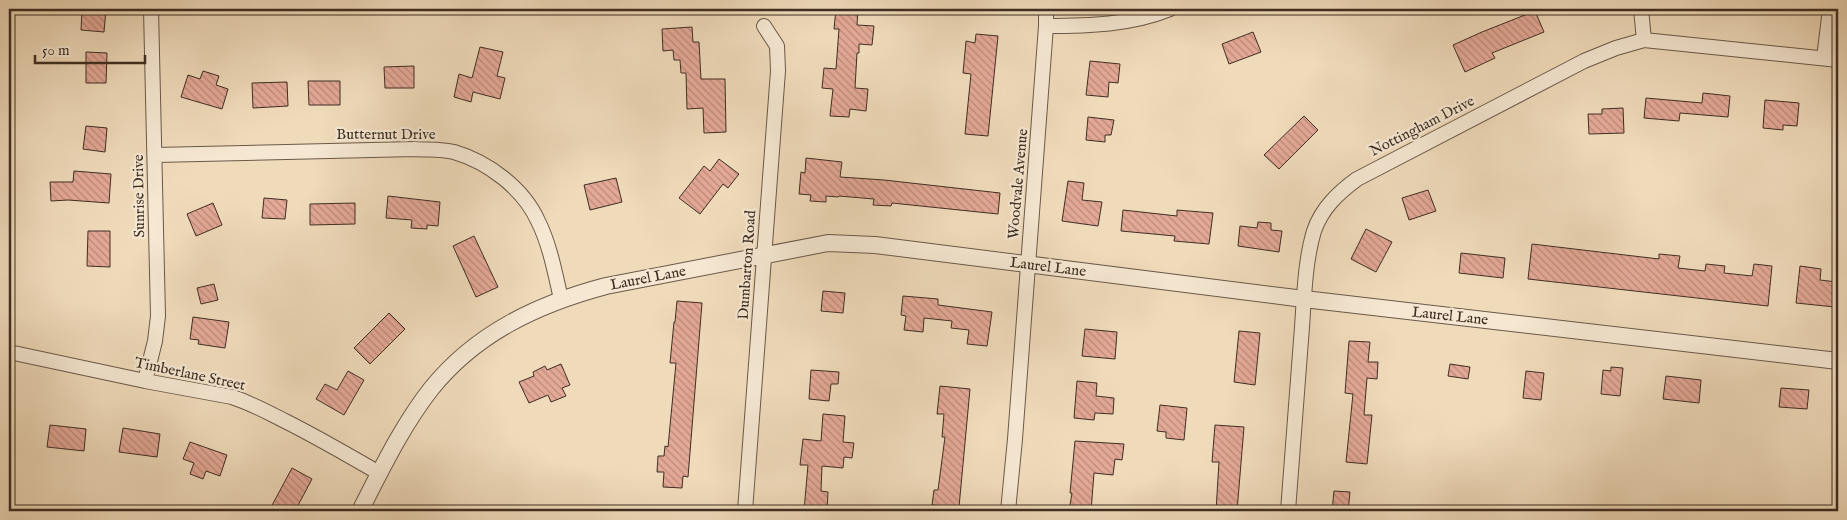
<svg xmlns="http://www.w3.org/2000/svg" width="1847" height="520" font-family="'IM FELL English',serif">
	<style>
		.building { fill: url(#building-back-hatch); stroke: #3e2e22 }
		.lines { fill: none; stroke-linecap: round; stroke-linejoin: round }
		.minor-casing { stroke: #6a5948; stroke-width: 16 }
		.tertiary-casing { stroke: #6a5948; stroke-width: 18 }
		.minor { stroke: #f5e7d2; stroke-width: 14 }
		.tertiary { stroke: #f5e7d2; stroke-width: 16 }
		.labels { text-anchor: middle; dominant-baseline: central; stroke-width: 4.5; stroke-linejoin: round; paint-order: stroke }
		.street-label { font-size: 15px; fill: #3e2e22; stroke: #f5e7d2 }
	</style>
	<defs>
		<pattern id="building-back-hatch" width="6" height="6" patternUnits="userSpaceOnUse" patternTransform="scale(1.25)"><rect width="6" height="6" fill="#e4a896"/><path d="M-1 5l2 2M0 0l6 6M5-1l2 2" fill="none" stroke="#ba897a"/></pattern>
	</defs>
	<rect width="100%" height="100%" fill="#efdaba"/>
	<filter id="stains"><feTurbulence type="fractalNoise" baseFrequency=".004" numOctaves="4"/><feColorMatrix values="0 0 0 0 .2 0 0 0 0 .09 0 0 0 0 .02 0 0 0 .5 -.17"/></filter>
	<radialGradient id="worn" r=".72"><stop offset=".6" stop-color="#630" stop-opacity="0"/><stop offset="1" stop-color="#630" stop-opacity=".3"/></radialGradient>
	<!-- building -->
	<path class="building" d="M82,9H106L104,32L81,30Z
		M836,9H858L857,25L874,26L872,45L859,44V53H857L855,88L868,89L866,111L850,109L849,117L830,116L833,89L822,88L824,68L836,69L839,29H834Z
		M1535,11L1544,32L1492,53L1495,58L1465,72L1453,45L1482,32Z
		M692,27L693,42H699L701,79H725L726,132L704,133L703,108L687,109L686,73H681L680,60H674L673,50L663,51L662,29Z
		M1253,32L1261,52L1229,64L1222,44Z
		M976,34L998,36L988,136L965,134L971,74L963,73L966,41L975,43Z
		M480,47L503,52L497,76L505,78L500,99L473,92L471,102L454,97L459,74L472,78Z
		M86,52L107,53L106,83H86Z
		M1090,61L1120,64L1118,83L1109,82L1108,97L1086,95Z
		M414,66V88H385L384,67Z
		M203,71L219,76L216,85L228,89L222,109L181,97L188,75L200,79Z
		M308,81H340V105H309Z
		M287,82L288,106L253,108L252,83Z
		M1703,93L1730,96L1728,117L1680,113L1679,121L1644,118L1646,98L1702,103Z
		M1765,100L1799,103L1797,126L1783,125V130L1763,128Z
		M1623,108L1624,133L1589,134L1588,114H1602V109Z
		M1304,116L1318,130L1279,169L1264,155Z
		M1088,117L1114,120L1111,135H1105V142L1086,140Z
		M86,126L107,128L105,152L83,149Z
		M806,158L842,162L840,177L884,180L1000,193L998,214L892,203L891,206L873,205L874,199L839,196L838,197L826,196V202L810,201L811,195L799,194L801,172L805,173Z
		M719,159L739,174L728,188L723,184L700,214L679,198L704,166L710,171Z
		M74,171L111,174L109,203L68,200L51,201L50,182H73Z
		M616,178L622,202L590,210L584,185Z
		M1068,181L1084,183L1082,200L1102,202L1098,226L1062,221Z
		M1428,190L1436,211L1409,220L1402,198Z
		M388,196L440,202L438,226L427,225V229L411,228L412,220L386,218Z
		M264,198L287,200L285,219L262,218Z
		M213,203L222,225L196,236L187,214Z
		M355,203V224L310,225V204Z
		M1123,210L1177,216V210L1213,213L1209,244L1174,241L1175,236L1121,231Z
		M1258,222L1271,223V230L1282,231L1279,252L1238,246L1240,226L1257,228Z
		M1366,229L1392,242L1376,272L1351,259Z
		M88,231H110V267L87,266Z
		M474,236L498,287L476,297L453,246Z
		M1532,244L1659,259V254L1680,256L1678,268L1705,271L1706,264L1725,266L1724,273L1752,276L1754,264L1772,266L1768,306L1528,279Z
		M1461,253L1505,258L1503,278L1459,273Z
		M1800,266L1821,269L1820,280L1837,282L1835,307L1796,303Z
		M214,284L218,300L201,304L197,288Z
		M823,291L845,293L843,313L821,311Z
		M903,296L938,299V305L992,312L987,346L967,344L969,330L951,328L952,321L924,318L923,332L904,330L906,316L901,315Z
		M677,301L702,303L688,477L683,476L682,488L663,487L664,472H657L658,456H664L665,446L668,447L676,363H670L674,322H675Z
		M389,313L405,329L370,364L354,348Z
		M193,317L229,322L225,348L198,344L199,340L190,339Z
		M1085,329L1117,332L1115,359L1082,356Z
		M1239,331L1260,333L1255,385L1234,382Z
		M1349,341L1370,342L1368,362H1378L1377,379L1367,378L1364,415H1372L1367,464L1346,462L1353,394L1345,393Z
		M561,364L570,385L562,388L566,396L551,402L548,395L529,403L519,382L534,376L533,372L545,366L547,370Z
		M1450,364L1470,367L1468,379L1448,376Z
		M1611,367L1623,368L1620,396L1601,394L1603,370L1611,371Z
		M811,370L839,372L838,384H831L829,401L809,399Z
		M348,371L364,380L344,415L316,399L325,384L337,390Z
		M1526,371L1544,373L1541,400L1523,398Z
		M1666,376L1701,380L1699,403L1663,399Z
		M1077,381L1097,383L1096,396L1114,398L1113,414L1095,413L1094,420L1074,418Z
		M940,386L970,389L959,507L932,505L934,490H938L945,437H942L944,414H937Z
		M1781,388L1809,390L1807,409L1779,407Z
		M1160,405L1187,408L1184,440L1166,438V432L1157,431Z
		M823,414L845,416L843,442L854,443L852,458L844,457L843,468L822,466L821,491L828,492L827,511H804L808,465H800L803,439L821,441Z
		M50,425L86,429L84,451L47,447Z
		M1215,425L1244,427L1237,511H1216L1219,462H1212Z
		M123,428L160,434L157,457L119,452Z
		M1075,441L1124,444L1122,460L1115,459L1113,475L1094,473L1091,511H1069L1072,493H1070Z
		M190,442L227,455L220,476L206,471L203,479L190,474L194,463L183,459Z
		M292,468L312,479L295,511H269Z
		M1334,491L1350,492L1348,511H1332Z"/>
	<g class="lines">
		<!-- minor casing -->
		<g class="minor-casing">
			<path id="minor" d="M1641,9L1644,40
				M1046,26C1089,26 1130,25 1170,9
				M1824,58L1830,9
				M155,155L415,149C428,150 441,149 454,152C488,162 523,188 538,221C550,245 555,273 561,299
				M9,352L145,381L232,397C251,403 267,412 285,421C317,437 348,455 379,473
				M145,381L155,341L158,316L151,9
				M745,511L778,71L777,46L764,26
				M1008,511L1015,439L1046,26V9
				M1288,511C1292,454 1297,397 1301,340C1304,306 1304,264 1314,231C1322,208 1338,193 1357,179L1584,61L1616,48L1644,40L1838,60"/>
		</g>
		<!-- tertiary casing -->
		<g class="tertiary-casing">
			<path id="tertiary" d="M360,511C381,470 402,426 431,389C476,333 538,304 606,286L828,243L875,245L1304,299L1838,361"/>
		</g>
		<!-- minor -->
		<use href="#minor" class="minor"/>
		<!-- tertiary -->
		<use href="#tertiary" class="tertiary"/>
	</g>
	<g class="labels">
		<!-- street labels -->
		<g class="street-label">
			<text transform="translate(1422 126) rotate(-27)">Nottingham Drive</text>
			<text x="386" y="134">Butternut Drive</text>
			<text transform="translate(1018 184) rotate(-85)">Woodvale Avenue</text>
			<text transform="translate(139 196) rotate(-91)">Sunrise Drive</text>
			<text transform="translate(747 265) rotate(-86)">Dumbarton Road</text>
			<text transform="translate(1048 267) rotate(7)">Laurel Lane</text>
			<text transform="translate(648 278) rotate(-11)">Laurel Lane</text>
			<text transform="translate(1450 316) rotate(6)">Laurel Lane</text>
			<text transform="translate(190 374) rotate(12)">Timberlane Street</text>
		</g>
	</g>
	<!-- margin -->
	<rect width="1847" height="520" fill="none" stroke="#efdaba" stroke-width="30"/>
	<rect x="10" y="10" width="1827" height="500" fill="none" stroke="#3e2e22" stroke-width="2.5"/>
	<rect x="15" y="15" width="1817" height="490" fill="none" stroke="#3e2e22"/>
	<!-- scale -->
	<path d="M35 55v8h110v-8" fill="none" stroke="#3e2e22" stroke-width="2.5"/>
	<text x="42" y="55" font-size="15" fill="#3e2e22" stroke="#f5e7d2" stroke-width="4" paint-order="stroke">50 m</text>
	<rect width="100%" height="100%" filter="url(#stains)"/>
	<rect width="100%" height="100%" fill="url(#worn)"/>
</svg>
